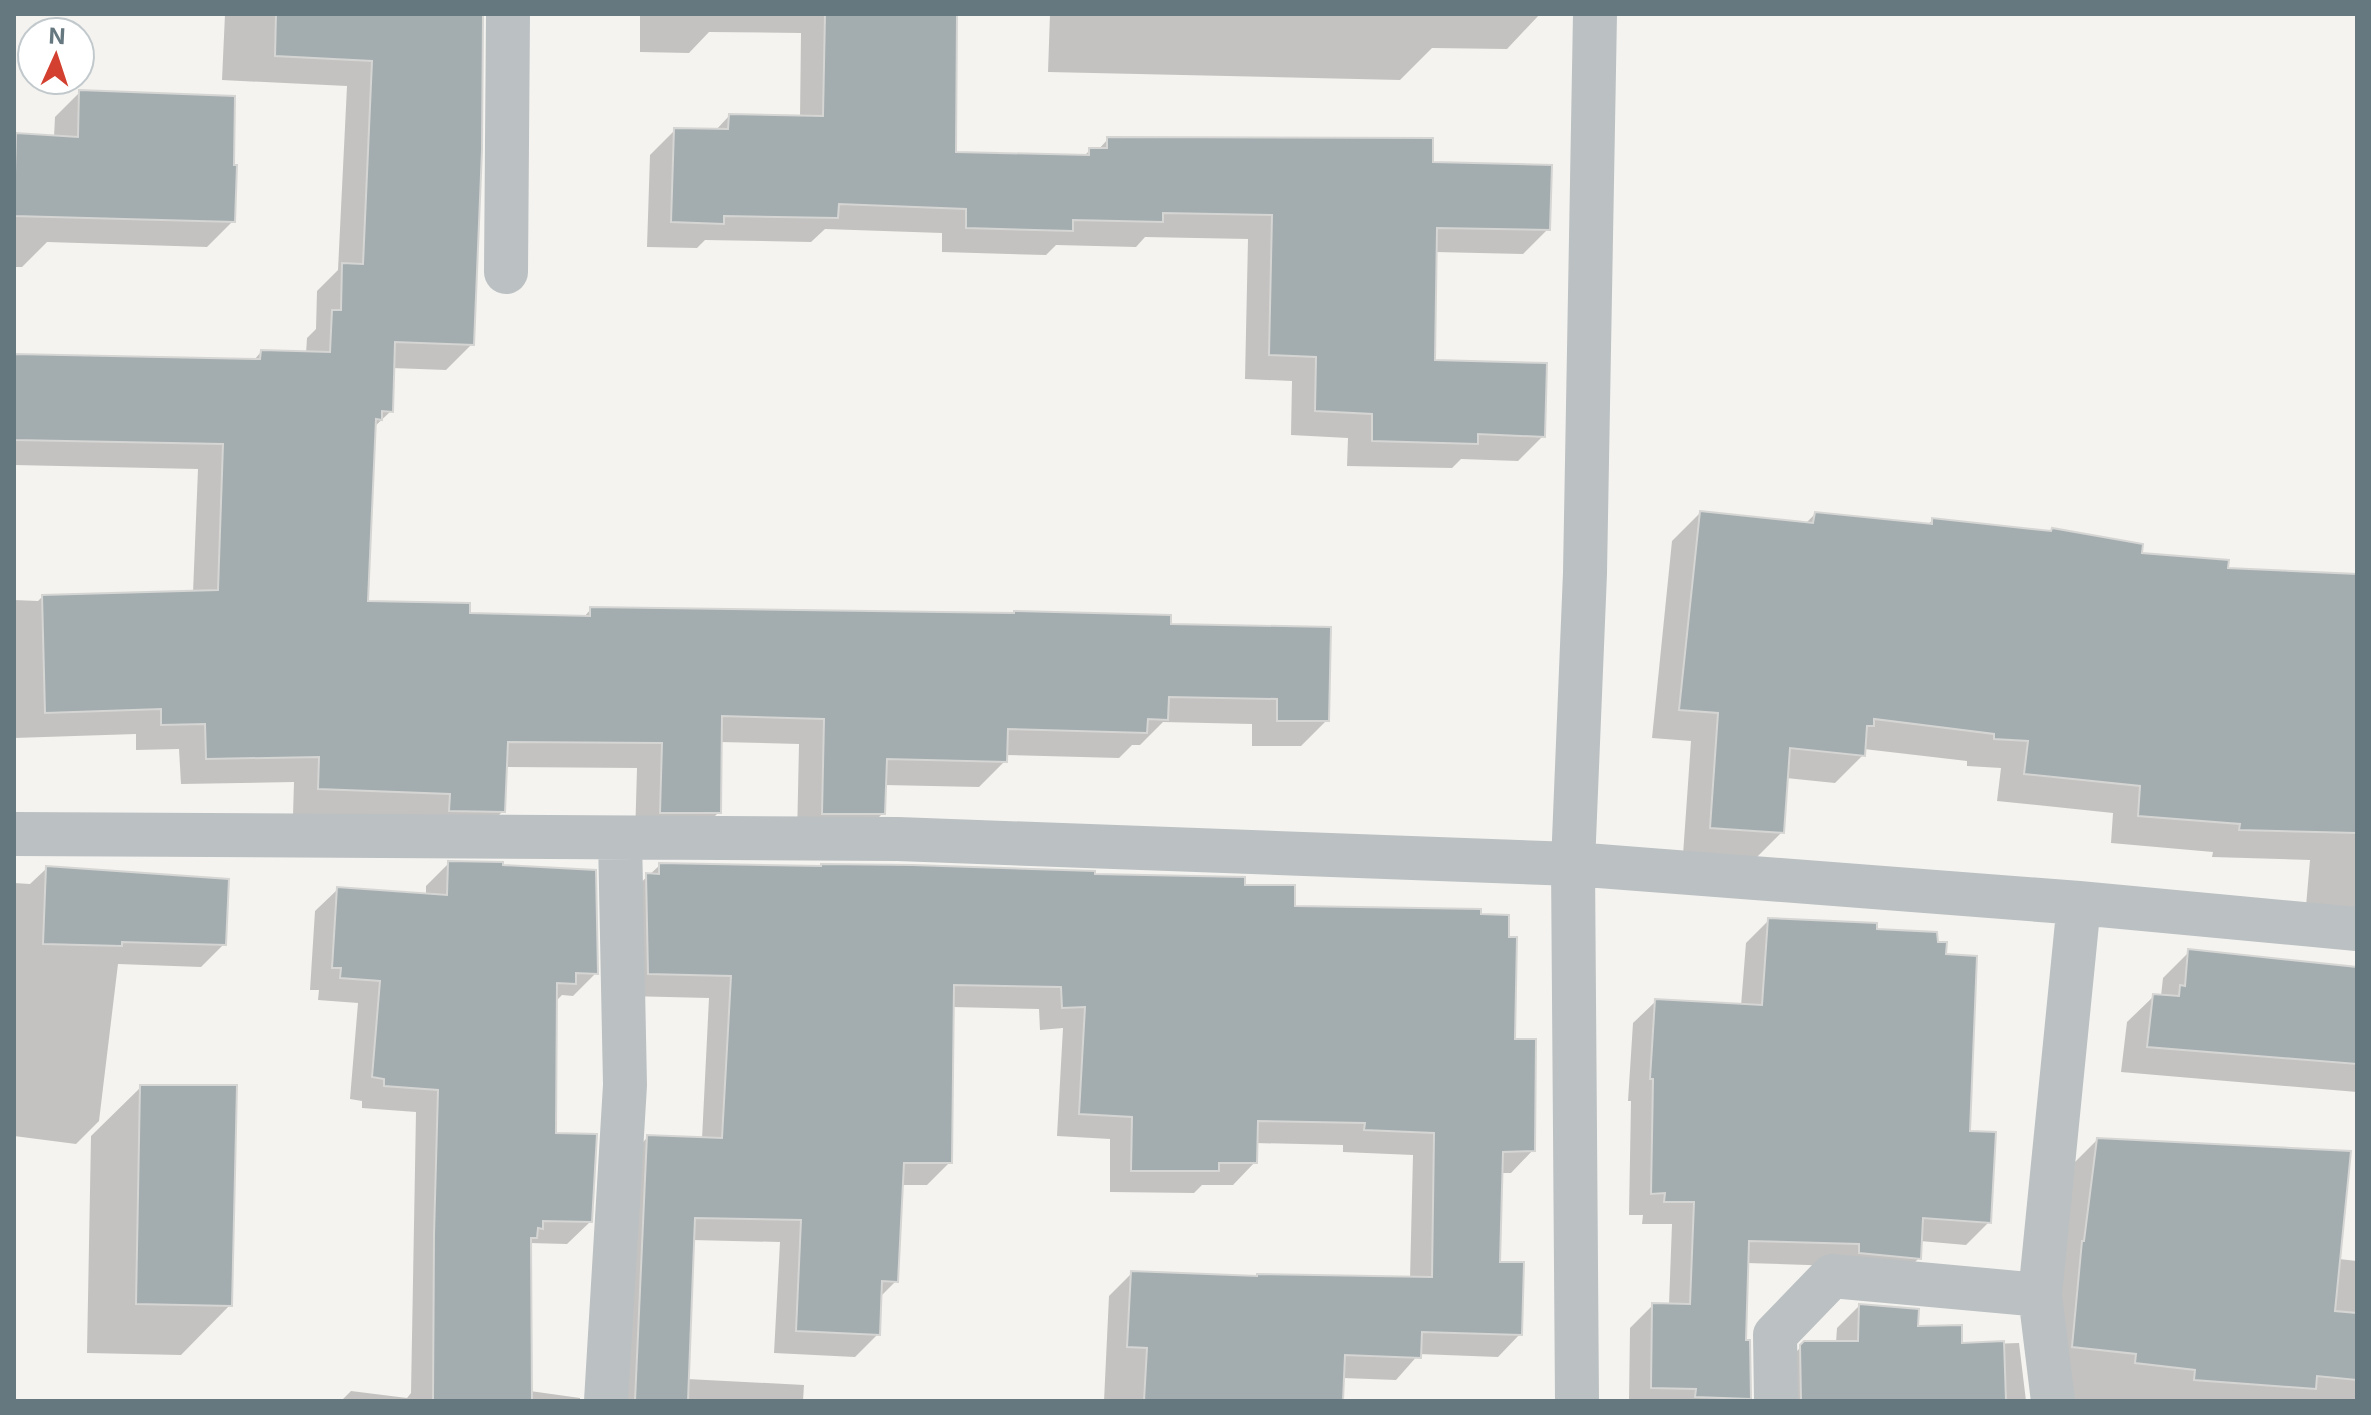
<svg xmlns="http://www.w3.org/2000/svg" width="2371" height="1415" font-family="Inter,sans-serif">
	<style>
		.shadow { fill: #0003 }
		.building { fill: #a3acaf; stroke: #d5d5d3; stroke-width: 2 }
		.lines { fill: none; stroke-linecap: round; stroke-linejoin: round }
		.minor { stroke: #bbc0c2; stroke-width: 44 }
	</style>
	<rect width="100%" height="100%" fill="#f4f3f0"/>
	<!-- shadow -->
	<path class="shadow" d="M14,14H33L30,16Z
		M225,14H481L472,344L446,370L392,368L391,411L373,428L366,603L468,615L583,618L591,609L1169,626L1327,720L1301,746H1252V724L1163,722L1140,745H1132L1119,758L1005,755V761L979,787L884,785L883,813L857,839H797L799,744L720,742L719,812L693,838H635L637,768L505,767L503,811L477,837L293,815L294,782L181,784L179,749L136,750V734L14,738V600L38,601L42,597L193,593L198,469L14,465V356L253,361L261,352L306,354L307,338L316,329L317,291L338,270L347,86L222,80Z
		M640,14H955L954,154L1083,157L1090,150H1098L1108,139L1431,164L1548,229L1523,254L1435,252L1433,362L1543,436L1518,461L1461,459L1452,468L1347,466L1348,438L1291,435L1292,381L1245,379L1248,239L1145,237L1136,247L1056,245L1046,255L942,252V233L825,229L811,242L705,240L697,248L647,247L650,155L675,130L715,131L729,116L800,117L801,33L709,32L689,53L640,52Z
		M1050,14H1540L1507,49L1432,48L1400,80L1048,72Z
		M80,92L233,221L207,247L47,242L22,267H14V135L54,137L55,117Z
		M1700,513L1805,524L1815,514L1927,525L1933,520L2226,570L2357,576V928L2304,929L2310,860L2212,857L2213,852L2111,843L2113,813L1997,801L2001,768L1967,766V761L1864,749L1863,755L1835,783L1786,778L1782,832L1754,860L1683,855L1691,741L1652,738L1672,541Z
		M449,863L596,973L573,996L562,995L555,1002L554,1135L590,1222L567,1244L529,1243L530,1391L580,1398V1401H341L351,1391L407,1398L411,1393L416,1112L362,1108V1101L350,1099L358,1003L318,1000L319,990H310L315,911L338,889L426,895V886Z
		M660,865L1093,876L1243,887L1293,908L1513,1041L1533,1150L1511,1173H1500L1498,1264L1520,1334L1498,1357L1419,1354L1396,1380L1237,1374L1235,1401H1104L1109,1296L1132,1273L1255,1278L1410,1279L1413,1155L1343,1152V1145L1255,1143V1162L1233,1185H1202L1194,1193L1110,1192V1139L1057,1136L1063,1028L1040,1030L1039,1009L952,1007L950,1162L927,1185H901L896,1281L880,1297L878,1334L855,1357L774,1353L780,1242L692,1240L687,1379L804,1385L803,1401H614L625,1160L648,1137L702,1139L709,998L626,996L624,898Z
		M47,868L224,944L201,967L118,964L99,1121L76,1144L14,1136V883L30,884Z
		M1769,920L1968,1133L1989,1222L1966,1245L1920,1241L1919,1258L1896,1281L1837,1266L1746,1263L1744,1342H1748L1749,1401H1629L1630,1328L1653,1305H1669L1672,1224H1642L1643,1215H1629L1631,1101H1628L1633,1023L1656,1001L1741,1006L1746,943Z
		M2189,952L2357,969V1092L2121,1072L2127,1022L2154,996H2161L2163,978Z
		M141,1087L230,1305L181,1355L87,1353L91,1136Z
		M2097,1140L2339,1259L2357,1261V1401H2053L2049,1364L2075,1162Z
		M1859,1306L1960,1345L2019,1343L2026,1401H1779L1778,1370L1805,1343H1836L1837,1328Z"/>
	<!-- building -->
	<path class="building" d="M276,14H483L482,150L474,345L395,342L393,412L382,411V420L376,419L368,601L470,603V613L590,616V607L1014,613V611L1171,615V624L1331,627L1329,721H1277V699L1169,697L1168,720L1148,719L1147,733L1008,729L1007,762L887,759L885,814H822L824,719L722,716L721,813H660L662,743L508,742L505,812L449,811L450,794L318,789L319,757L206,759L205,724L161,725V709L45,713L42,595L218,590L223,444L14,440V354L260,359L261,350L330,352L332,310H341L342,263L363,264L372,61L275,56Z
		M825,14H957L956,152L1089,155V148H1107V137L1433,138V162L1552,165L1550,230L1437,228L1435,360L1547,363L1545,437L1478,434V444L1372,441V414L1315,411L1316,357L1269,355L1272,215L1163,213V222L1073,220V231L966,228V209L839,204L838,218L724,216V224L671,222L674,128L728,129L729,114L823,116Z
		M79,90L235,96L234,165H237L235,222L14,216L16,133L78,137Z
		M1700,511L1813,523L1815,512L1932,524V518L2051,531L2052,528L2143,544L2142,553L2229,560L2228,568L2357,574V833L2239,830L2240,824L2138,816L2140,786L2024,774L2028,741L1994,739V734L1874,719V726H1867L1865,756L1790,748L1784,833L1710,828L1718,713L1679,710Z
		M448,861L503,862V865L596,870L598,974L576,973V984L557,983L556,1133L597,1134L592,1222L543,1221V1229L538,1228L537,1238H531L532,1401H433L434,1235L438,1090L384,1086V1079L372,1077L380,981L340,978L341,968H332L337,887L447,895Z
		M659,863L821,866V864L912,865L1095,871V874L1245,877V885H1295V906L1481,909V914L1509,915V937H1517L1515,1039H1536L1535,1151L1503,1152L1500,1262H1524L1522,1335L1422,1332L1421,1358L1345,1355L1343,1401H1144L1147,1348L1127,1347L1131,1271L1257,1276V1274L1432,1277L1434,1133L1364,1130L1365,1123L1258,1121L1257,1163H1219V1171H1131L1132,1117L1079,1114L1085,1007L1062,1008L1061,987L954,985L952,1163H904L898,1282L882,1281L880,1335L796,1331L801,1220L695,1218L688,1401H635L647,1135L722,1138L731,976L648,974L646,873L659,874Z
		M46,866L229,879L226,945L122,942V946L43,944Z
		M1768,918L1877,923V929L1937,932L1938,942H1947L1946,954L1977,956L1970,1131L1996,1132L1991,1223L1923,1218L1921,1259L1859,1253V1244L1749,1241L1746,1340H1750L1751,1399L1695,1397L1696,1389L1651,1388L1652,1303L1690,1304L1694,1202H1664L1665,1193L1651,1194L1653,1079H1650L1655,999L1762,1005Z
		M2188,949L2357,967V1064L2147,1047L2153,994L2179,996L2180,985L2185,986Z
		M140,1085H237L232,1306L136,1304Z
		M2097,1138L2351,1151L2335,1311L2357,1313V1380L2317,1376L2316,1389L2194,1380L2195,1370L2135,1363L2136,1354L2072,1347L2082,1241H2084Z
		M1859,1304L1919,1309L1918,1326L1962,1325V1343L2004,1341L2006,1401L1801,1400L1800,1345L1804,1341H1858Z"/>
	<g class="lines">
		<!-- minor -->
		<path class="minor" d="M506,272L508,14
			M14,834L898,839L1573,864L2079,903L2357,929
			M2040,1295L2053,1401
			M606,1401L625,1085L620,838
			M1577,1401L1573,864L1585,573L1595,14
			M1776,1401L1775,1335L1832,1276L2040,1295L2079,903"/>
	</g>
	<!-- border -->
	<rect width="2371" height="1415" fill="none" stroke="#65777f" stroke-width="32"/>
	<!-- north arrow -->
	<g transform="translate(56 56) rotate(3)"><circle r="38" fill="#ffffff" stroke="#c1c9cc" stroke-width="2"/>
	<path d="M0-6L14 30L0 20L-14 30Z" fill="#d34030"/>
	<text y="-12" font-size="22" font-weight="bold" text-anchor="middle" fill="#65777f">N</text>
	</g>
</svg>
